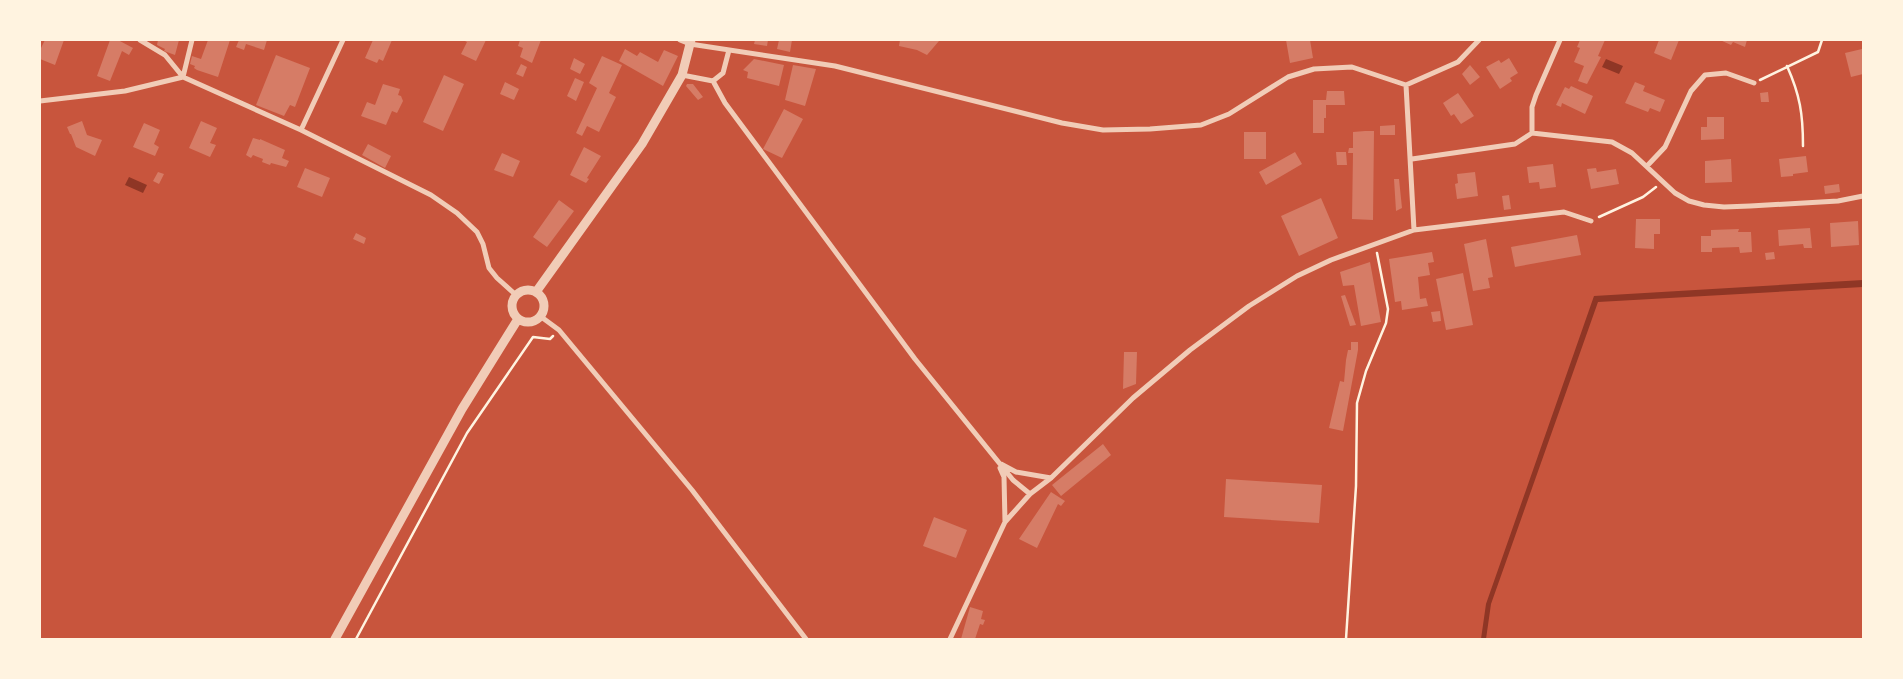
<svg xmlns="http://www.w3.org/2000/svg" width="1903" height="679" font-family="'Alegreya Sans',sans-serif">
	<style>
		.water { fill: #8f3625 }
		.building { fill: #d67c66 }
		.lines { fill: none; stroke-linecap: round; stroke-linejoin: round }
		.path { stroke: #fff3e0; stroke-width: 2.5 }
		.minor { stroke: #f1ccb7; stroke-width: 5 }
		.tertiary { stroke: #f1ccb7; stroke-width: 9 }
	</style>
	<rect width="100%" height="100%" fill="#c8553d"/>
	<!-- water -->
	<path class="water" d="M1606,59L1623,66L1619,74L1602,67Z
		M129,177L147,185L143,193L125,185Z
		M1863,280V287L1598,302L1491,604L1486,639H1481L1486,604L1594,296Z"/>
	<!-- building -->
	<path class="building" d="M45,40H64L55,65L40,59V48H41Z
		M110,40H118L133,48L129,55L122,51L110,81L97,76Z
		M158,40H179L175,55L164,51L165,49L157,45Z
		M208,40H230L218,77L197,70L194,68L195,66L190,64L192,56L201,59Z
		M239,40H267L264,50L246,44L244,50L236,47Z
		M373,40H392L383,61L379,59L377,63L365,58Z
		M463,40H486L476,61L461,54L467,42Z
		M520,40H541L532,63L520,57L523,48L518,46Z
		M755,40H768L767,46L754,44Z
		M779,40H792L790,52L777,49Z
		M900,40H938L939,41L927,55L917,50L899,46Z
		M1286,40H1310L1313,58L1290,63Z
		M1580,40H1605L1598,56L1601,57L1587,84L1578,81L1584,66L1574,62L1580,48L1577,47Z
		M1659,40H1679L1671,60L1654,53Z
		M1720,40H1747L1745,47L1733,42L1731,45Z
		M625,49L637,56L640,52L658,62L664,50L678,56L663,86L619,61Z
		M1862,49L1863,74L1851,77L1845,53Z
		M276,55L310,68L295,107L290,105L284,116L256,105Z
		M602,56L622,65L609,93L616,97L599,132L587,126L582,136L576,133L597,88L589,83Z
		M574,58L585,64L580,74L570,69Z
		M1509,58L1518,73L1510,78L1512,81L1500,89L1486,67L1499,60L1501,63Z
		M754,59L784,65L779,86L747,78L748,72L743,70Z
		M521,64L527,67L523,77L516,74Z
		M793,65L816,69L805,106L785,100Z
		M1470,65L1480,77L1470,85L1462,74Z
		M444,75L464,84L443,131L423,122Z
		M575,78L584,82L576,101L567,96Z
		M505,82L519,89L514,100L500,94Z
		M1635,82L1645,86L1643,91L1665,100L1660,112L1650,108L1648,112L1625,103Z
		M383,84L400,89L398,95L401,96L403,101L397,113L392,111L386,125L361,116L367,102L375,105Z
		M687,84H693L703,97L698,100L686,86Z
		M1571,86L1593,96L1585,114L1562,103L1561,107L1556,105L1565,87L1569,89Z
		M1327,91H1344L1345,105H1326V118H1324V133H1313V100H1326Z
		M1768,92L1769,102H1761L1760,93Z
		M1458,93L1474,116L1461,124L1454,114L1451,116L1443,103Z
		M784,109L803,119L782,158L763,149Z
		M1707,117H1724V139L1701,140V127H1707Z
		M82,121L87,135L102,140L95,156L76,147L71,134H70L67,127Z
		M201,121L217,128L210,143L216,145L210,157L189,148Z
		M144,123L160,130L154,144L159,147L155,156L133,147Z
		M1395,125V135H1380V126Z
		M1365,131H1374L1373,220L1352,219L1353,153H1348L1349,148H1353V132Z
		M1244,132H1266V159H1244Z
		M253,138L260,140V139L285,150L282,158L289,161L286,167L271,163L270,165L262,162L263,159L253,155L251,158L246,155Z
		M368,144L391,156L385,168L362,155Z
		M584,147L601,156L587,178L589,179L586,183L570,175Z
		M1295,152L1302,164L1266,185L1259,172Z
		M1336,152H1346L1347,165H1337Z
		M502,153L520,161L513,177L494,170Z
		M1806,156L1808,172L1793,174V176L1781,177L1779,159Z
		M1731,159L1732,182L1705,183V161Z
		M1553,164L1556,187L1540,189L1539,182L1529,183L1527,167Z
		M305,168L330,178L322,197L297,187Z
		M1596,168L1597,172L1616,169L1619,184L1591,189L1587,169Z
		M158,172L164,174L159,184L153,181Z
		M1475,172L1478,196L1457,199L1455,184L1458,183L1457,174Z
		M1394,179H1399L1402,208L1396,211Z
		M1839,184L1840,192L1825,194L1824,186Z
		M1509,195L1511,209L1504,210L1502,196Z
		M1321,198L1338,238L1299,256L1281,216Z
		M559,200L574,211L547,247L533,237Z
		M1636,219H1660V234H1654V249L1635,248Z
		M1858,221L1859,245L1831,247L1830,223Z
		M1810,228L1812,248H1804L1803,244L1779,246L1778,230Z
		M1739,229L1738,232H1751L1752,252L1740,253L1739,247L1712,248V252H1701V236H1711V230Z
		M356,233L366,238L364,244L353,239Z
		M1577,235L1581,255L1515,267L1511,247Z
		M1486,239L1493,277L1488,278L1490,288L1473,291L1464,244Z
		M1432,252L1434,262L1428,263L1430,275L1418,277L1420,299L1426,298L1428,306L1402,310L1401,301L1395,302L1389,259Z
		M1774,252L1775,259L1766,260L1765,253Z
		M1370,262L1381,322L1361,326L1354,285L1343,286L1340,272Z
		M1463,273L1473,325L1446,330L1436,279Z
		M1345,295L1356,325L1350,326L1341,296Z
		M1440,311L1441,321L1433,322L1431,312Z
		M1351,342H1358V350L1343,431L1329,428L1340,381L1344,382L1346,360L1348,350H1351Z
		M1124,352H1137L1136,384L1123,389Z
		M1103,444L1111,455L1061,496L1052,485Z
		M1226,479L1322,485L1319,523L1224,517Z
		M1051,492L1065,501L1061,506L1058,504L1037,548L1019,539Z
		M934,517L967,530L956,558L923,546Z
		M970,607L983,611L981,619L985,620L983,625L980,624L975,639H961Z"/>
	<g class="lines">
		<!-- path -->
		<path class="path" d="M1787,66C1800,95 1803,114 1803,146
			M1760,80L1818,52L1822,40
			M1599,217L1643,197L1656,187
			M356,639L467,433L533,337L550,339L553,336
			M1346,639L1356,486L1357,403L1366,371L1386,323L1388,309L1377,253"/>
		<!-- minor -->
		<path class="minor" d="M140,40L165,55L183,77
			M680,40L690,44L835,66L1062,123L1103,130L1150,129L1201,125L1229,114L1288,77L1314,69L1352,67L1406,85
			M682,75L713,81
			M183,77L192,40
			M713,81L725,103L915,359L1013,480L1030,494
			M713,81L723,73L729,50
			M1406,85L1414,230
			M1406,85L1458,62L1479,40
			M40,101L125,91L183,77L301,130L431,195L457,213L477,232L483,244L489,268L497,278L516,295
			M301,130L343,40
			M1532,133V107L1536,95L1560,40
			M1412,159L1515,144L1532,133L1612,142L1632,153L1675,193L1689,201L1704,205L1724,207L1750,206L1838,201L1863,196
			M1647,166L1665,147L1691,91L1705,75L1726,73L1754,83
			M540,316L559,330L692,490L806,639
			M1001,464L1016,472L1051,478
			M1000,468L1004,477L1005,522
			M950,639L1005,522L1030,494L1051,478L1133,398L1190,350L1249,306L1297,276L1331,260L1414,230L1564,212L1591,221"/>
		<!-- tertiary -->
		<path class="tertiary" d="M512 306a16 16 0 1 1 32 0a16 16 0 1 1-32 0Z
			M536,292L642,144L682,75L691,40
			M335,639L462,409L518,319"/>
	</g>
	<!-- border -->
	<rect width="1903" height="679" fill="none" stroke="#fff3e0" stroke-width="82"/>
</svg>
